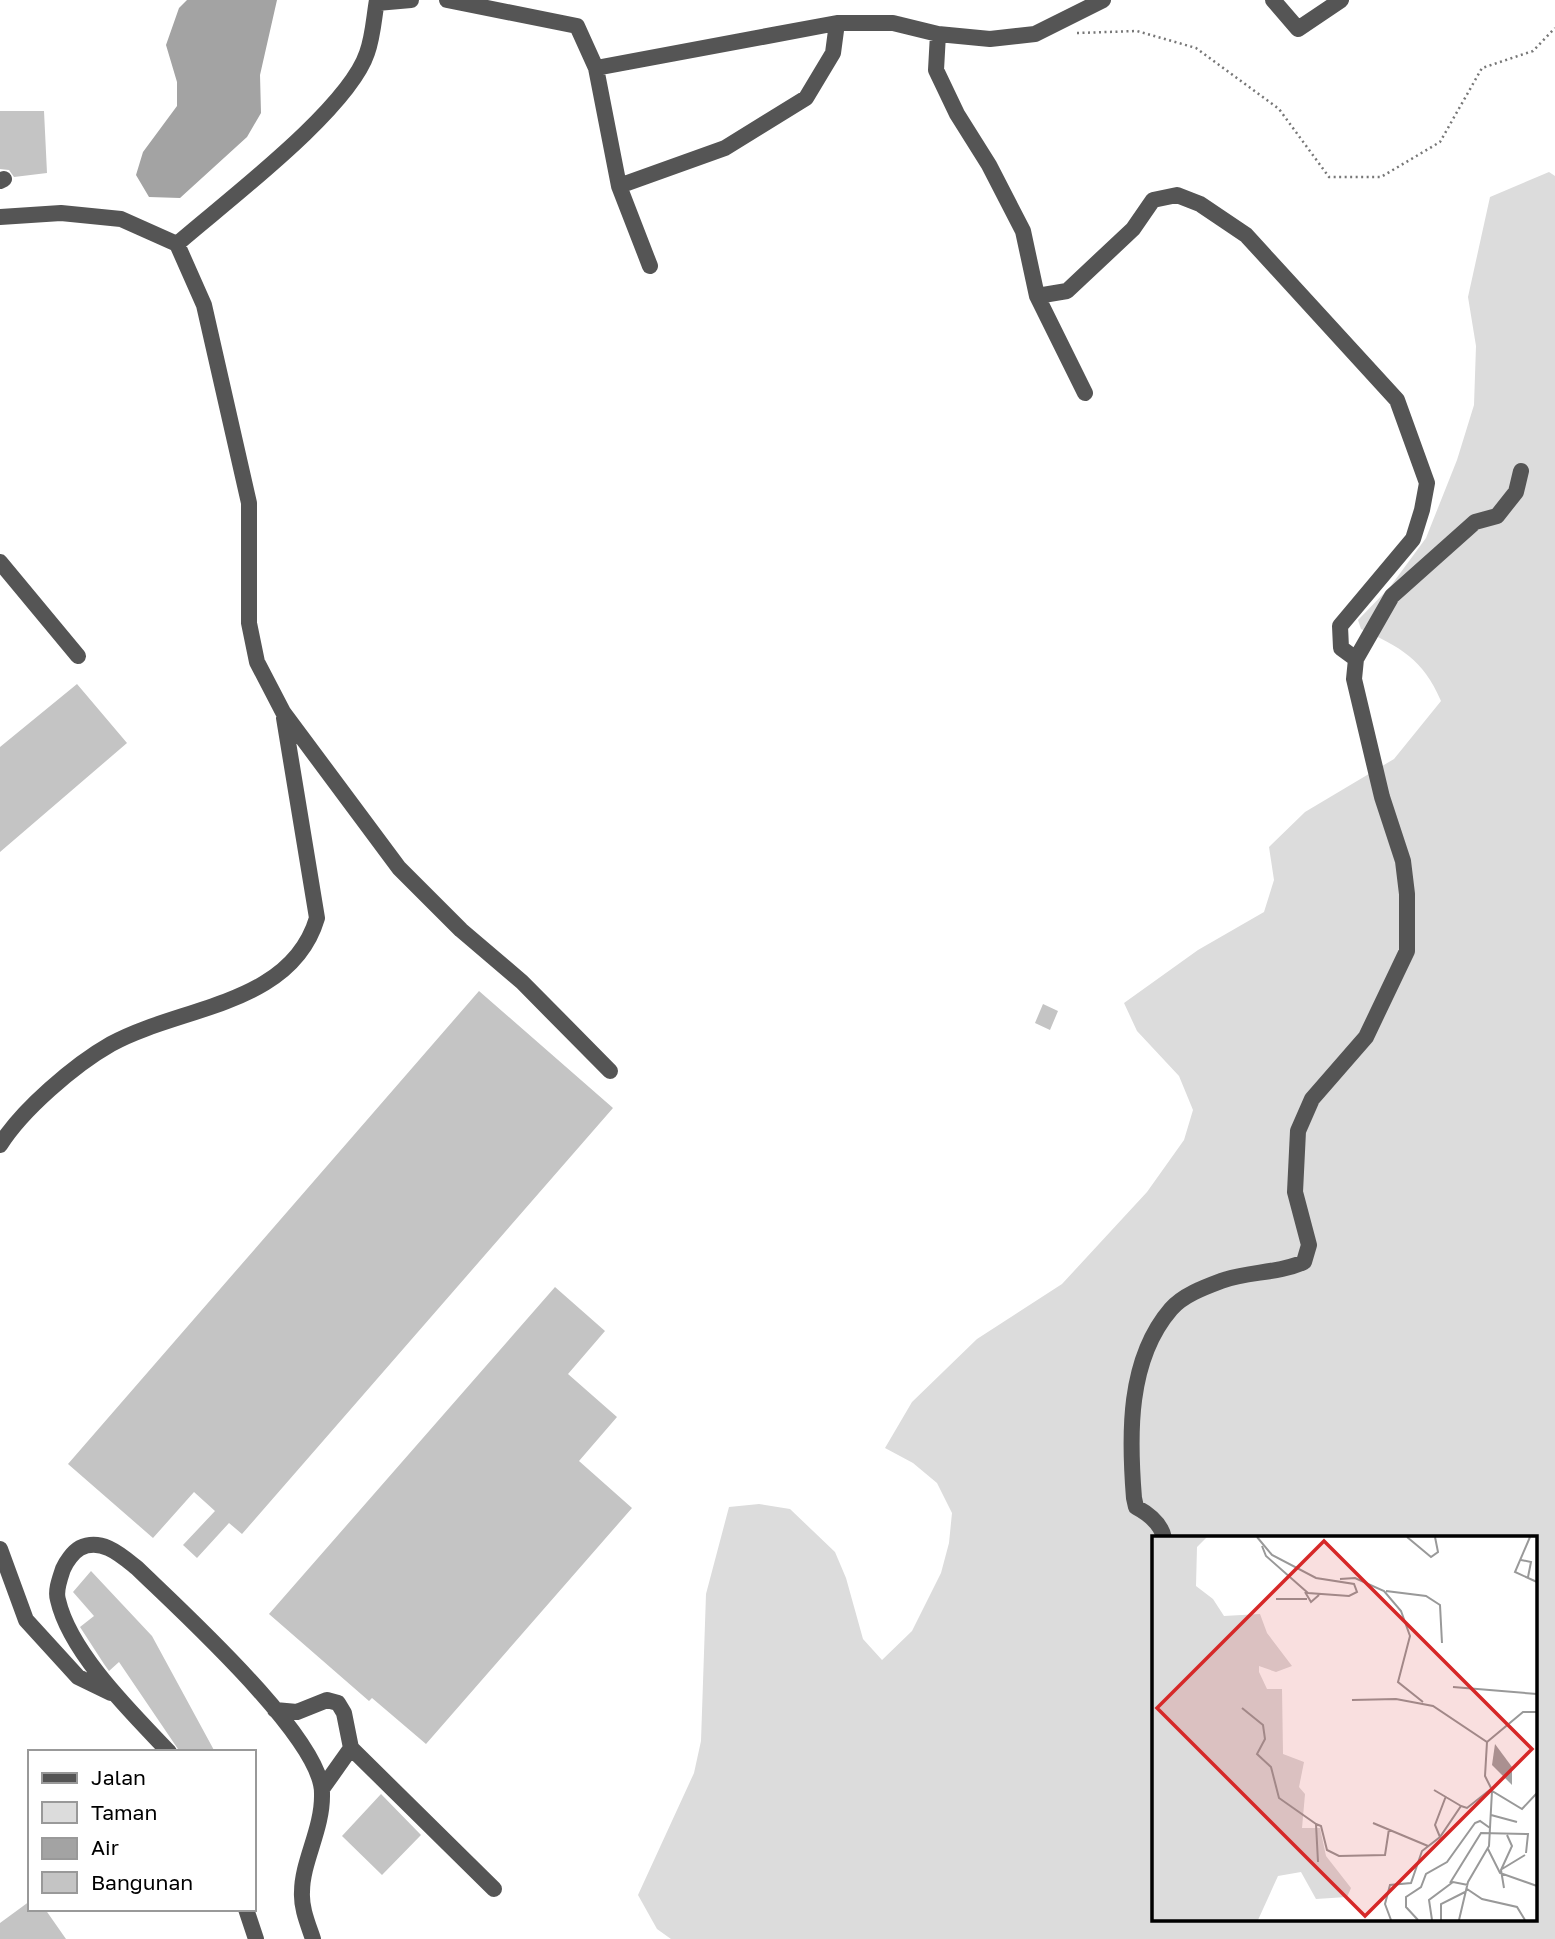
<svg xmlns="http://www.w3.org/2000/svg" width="1555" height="1939" font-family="'Golos Text',sans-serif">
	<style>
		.green { fill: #dcdcdc; fill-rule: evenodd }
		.water { fill: #a3a3a3 }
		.building { fill: #c4c4c4 }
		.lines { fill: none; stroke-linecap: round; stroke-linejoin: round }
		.path { stroke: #777; stroke-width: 2.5; stroke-dasharray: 2 3.5; stroke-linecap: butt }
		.minor { stroke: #555; stroke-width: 16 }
		.inset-road { fill: none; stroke: #999; stroke-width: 2 }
		.view { fill: #d62828; fill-opacity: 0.15; stroke: #d62828; stroke-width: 3.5 }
		.inset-edge { fill: none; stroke: #000; stroke-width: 3.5 }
	</style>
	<rect width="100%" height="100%" fill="#fff"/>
	<!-- green -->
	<path class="green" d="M1549,172L1555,176V1939H671L657,1929L638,1895L694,1773L701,1741L706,1594L729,1507L759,1504L790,1509L835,1552L846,1578L863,1639L882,1660L912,1631L941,1573L949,1543L952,1513L937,1483L913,1463L885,1448L912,1402L977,1339L1062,1284L1147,1192L1184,1140L1193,1110L1179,1076L1137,1031L1124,1003L1198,950L1264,912L1274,880L1269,847L1305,812L1394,759L1441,701C1423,659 1400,647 1361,629L1358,620L1390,587L1426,538L1457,460L1474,405L1476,346L1468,297L1490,197ZM1154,1538H1536V1920H1154Z"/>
	<!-- water -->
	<path class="water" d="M187,0H277L260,75L261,113L247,137L180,198L149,197L136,175L143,152L177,106V82L166,45L179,8Z"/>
	<!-- building -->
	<path class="building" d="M0,111H44L47,173L14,177L9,170L0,169Z
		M77,684L127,743L0,852V747Z
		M479,991L613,1108L242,1534L229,1523L197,1558L183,1545L215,1511L194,1492L153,1538L68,1464Z
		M1043,1004L1058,1011L1050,1030L1035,1023Z
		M555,1287L605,1331L568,1374L617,1417L579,1461L632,1508L426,1744L372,1698L369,1701L269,1614Z
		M91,1571L152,1636L215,1752H180L119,1662L109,1671L104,1664L80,1627L94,1616L73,1592Z
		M381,1794L421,1835L382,1875L342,1836Z
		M30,1901V1909H45L66,1939H0V1923Z"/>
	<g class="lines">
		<!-- path -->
		<path class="path" d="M1077,33L1137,31L1196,48L1279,109L1329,177H1381L1440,142L1482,68L1533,51L1555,28"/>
		<!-- minor -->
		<path class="minor" d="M447,0L577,26L596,68L837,23H893L938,34L990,39L1035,34L1103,0
			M1273,0L1298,29L1341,0
			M377,3L411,0
			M938,34L936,70L957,114L989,165L1023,231L1037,296L1085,393
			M596,68L619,186L650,266
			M0,181L4,179
			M619,186L725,148L806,98L833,53L837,23
			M0,217L61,213L121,219L177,244L204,305L249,503V623L257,662L283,712L399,868L461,930L522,982L610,1071
			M177,244C225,202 348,110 367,53C373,37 374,17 377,0
			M1037,296L1067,291L1133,229L1153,200L1177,195L1200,204L1246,235L1397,400L1427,483L1422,510L1413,539L1340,626L1341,648L1356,659
			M0,562L78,656
			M0,1145C22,1110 74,1065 111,1044C180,1006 291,1006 317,918L284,718
			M1164,1538C1161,1523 1149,1514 1136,1507L1134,1498C1129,1436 1127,1360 1171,1309C1183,1295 1205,1287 1221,1281C1249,1271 1277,1274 1304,1262L1309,1245L1295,1192L1298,1131L1312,1099L1366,1037L1407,951V894L1403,861L1382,797L1354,679L1356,659L1392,596L1475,522L1497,516L1516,492L1521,471
			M0,1549L26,1620L78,1677L111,1693
			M275,1710L297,1712L327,1700L338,1703L344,1713L351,1748L322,1789
			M351,1748L494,1889
			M169,1752C133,1714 70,1653 58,1600C55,1591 60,1578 63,1569C66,1562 73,1552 80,1548C102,1537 122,1556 137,1568C179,1609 322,1738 322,1793C323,1829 302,1861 302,1892C301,1908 308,1924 313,1939
			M246,1909L256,1939"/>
	</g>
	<!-- overview -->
	<g transform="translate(1152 1536)">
		<rect width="385" height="385" fill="#fff"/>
		<path d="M0,1H55L45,11L44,50L61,63L72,80L108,78L115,97L140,130L124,136L107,130V136L115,153H130L131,218L152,226L147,251L153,258L150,292H168L174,320L199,352L195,361L164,363L149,336L126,340L106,384H0Z" fill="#dcdcdc"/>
		<path d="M343,208L360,231V249L340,229Z" fill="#a3a3a3"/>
		<path class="inset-road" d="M105,1L120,19L164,42L202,48L205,56L197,60L156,57L114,20L110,10M255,1L279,21L286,16L283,1M378,1L363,36L385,46M369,24L379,26L376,41M188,43L203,42L232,55L249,75L258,100L246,146L271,166M234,55L274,60L288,69L290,107M153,56L159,66L167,59M124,63H155M301,151L385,158M200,164L244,163L281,170L335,206L371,176H385M90,172L111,189L113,203L105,218L119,231L127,262L164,288L166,326M335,206L333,240L340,254M282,254L309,270M339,279L365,286M221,287L276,310M164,288L169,290L175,314L187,320L233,319L237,293M288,301L283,289L294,260M336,313L348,337L385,350M350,333L373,319M298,347L329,297L376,298L374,317M352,352L349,334L360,310L355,299M315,353L330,363L365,371L373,384M239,384L233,368L238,349L259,347L270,315L288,301L309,270L315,272L339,253M266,384L254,371V361L269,351L274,338L295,326L323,287L328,285L338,292M280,384L277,364L301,346L316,349M289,384V368L313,356M307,384L316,346L337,310L340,255L370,273L385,257"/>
		<path class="view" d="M172,5L380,213L213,380L5,172Z"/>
		<rect width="385" height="385" class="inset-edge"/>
	</g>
	<!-- legend -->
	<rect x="28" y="1750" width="228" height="161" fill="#ffffff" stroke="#999999" stroke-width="2"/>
	<rect x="42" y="1773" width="35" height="10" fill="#555555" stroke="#999999" stroke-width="2"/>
	<text x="91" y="1785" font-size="21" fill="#000000">Jalan</text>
	<rect x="42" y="1802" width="35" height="21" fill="#dcdcdc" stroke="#999999" stroke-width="2"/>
	<text x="91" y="1820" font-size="21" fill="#000000">Taman</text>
	<rect x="42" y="1838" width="35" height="21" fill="#a3a3a3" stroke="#999999" stroke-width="2"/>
	<text x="91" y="1855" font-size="21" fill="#000000">Air</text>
	<rect x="42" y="1872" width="35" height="21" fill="#c4c4c4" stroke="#999999" stroke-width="2"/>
	<text x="91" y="1890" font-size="21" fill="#000000">Bangunan</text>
</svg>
